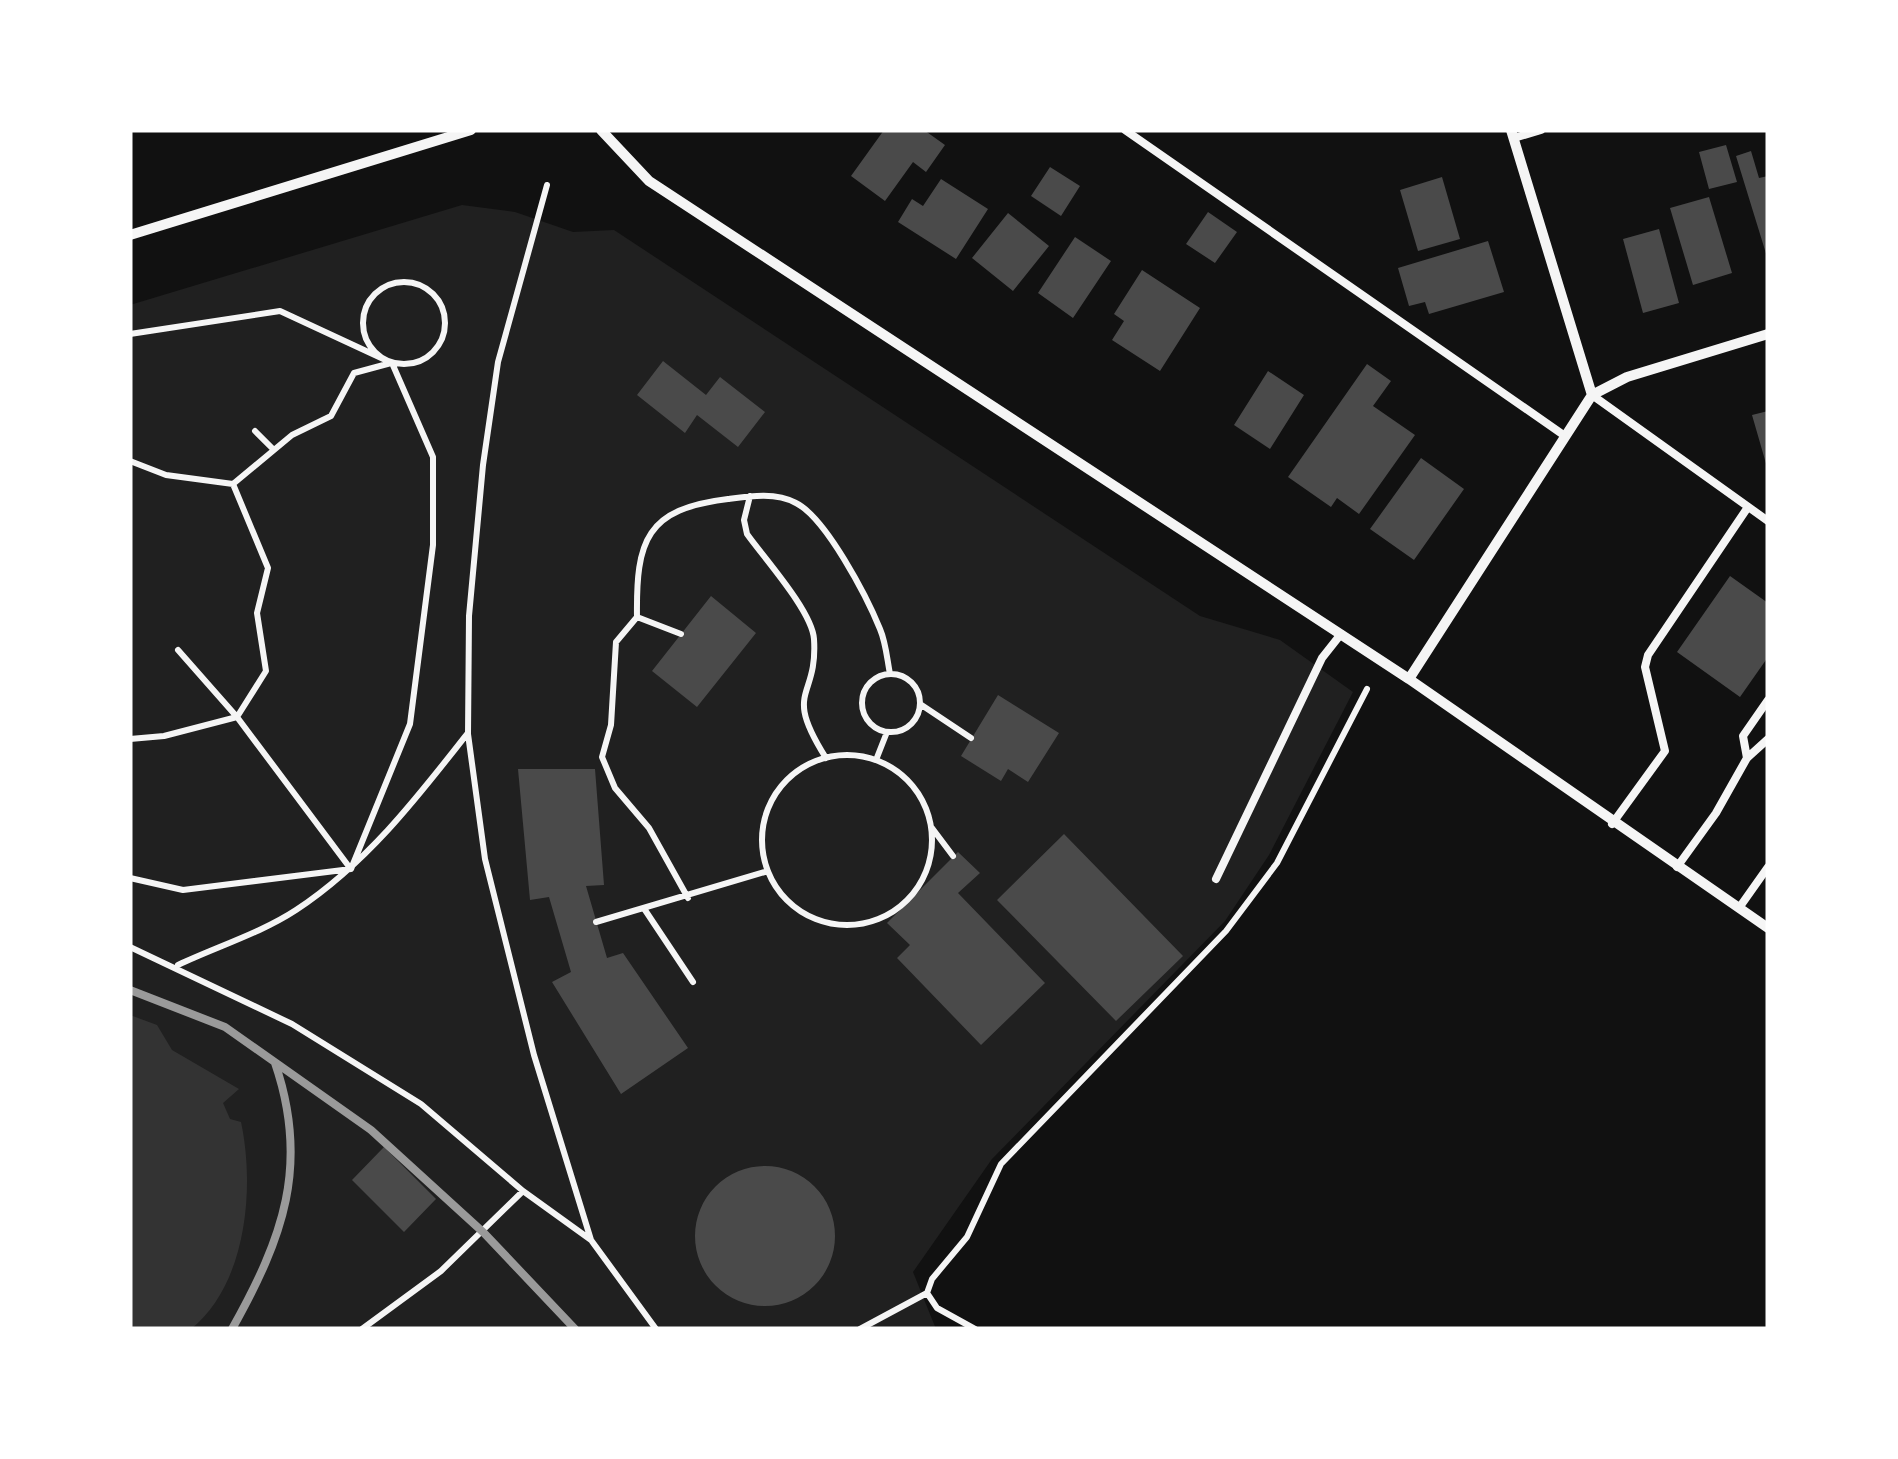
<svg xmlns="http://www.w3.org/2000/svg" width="1898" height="1459" font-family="'Golos Text',sans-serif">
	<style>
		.green { fill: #202020 }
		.water { fill: #333 }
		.building { fill: #4a4a4a }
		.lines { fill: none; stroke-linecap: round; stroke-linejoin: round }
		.path { stroke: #f5f5f5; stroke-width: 6 }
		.service { stroke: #f5f5f5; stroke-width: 8 }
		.minor { stroke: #f5f5f5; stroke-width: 10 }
		.rail { stroke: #9a9a9a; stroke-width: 8 }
	</style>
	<rect width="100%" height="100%" fill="#111"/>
	<!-- green -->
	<path class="green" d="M462,205L515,212L573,232L614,230L1200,616L1280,640L1353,692L1269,855L1225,921L992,1159L913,1272L936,1329H130V305Z"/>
	<!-- water -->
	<path class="water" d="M130,1015L157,1025L172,1050L239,1089L223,1103L230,1119L241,1122C255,1187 247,1284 191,1329H130Z"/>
	<!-- building -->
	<path class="building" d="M884,130H924L945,145L926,172L913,162L885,201L851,176Z
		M1726,145L1737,182L1709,189L1699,152Z
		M1751,151L1759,178L1768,176V260L1736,156Z
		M1050,167L1080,186L1061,216L1031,196Z
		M1442,177L1460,239L1418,251L1400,190Z
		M941,179L988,209L956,259L898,222L912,199L923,206Z
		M1709,197L1732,273L1693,285L1670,208Z
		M1208,212L1237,232L1215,263L1186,244Z
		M1008,213L1049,246L1013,291L972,258Z
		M1659,229L1679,303L1643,313L1623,239Z
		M1075,237L1111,261L1073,318L1038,293Z
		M1488,241L1504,292L1429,314L1425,302L1409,306L1398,268Z
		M1142,270L1200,308L1160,371L1112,340L1124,321L1114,314Z
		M663,361L706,395L720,377L765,412L738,447L697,415L685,433L637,395Z
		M1367,364L1391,381L1373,406L1415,435L1359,514L1337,498L1331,507L1288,477Z
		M1268,371L1304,395L1270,449L1234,425Z
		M1768,411V467H1767L1752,415Z
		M1421,458L1464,489L1414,560L1370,529Z
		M1730,576L1768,603V657L1740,697L1677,652Z
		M711,596L756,633L697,707L652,671Z
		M998,695L1059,733L1028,782L1008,769L1001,781L961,756Z
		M518,769H595L604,885L586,886L607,958L623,953L688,1048L621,1094L552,982L571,972L549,897L530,900Z
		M1064,834L1183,956L1116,1021L997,900Z
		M958,852L980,873L958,893L1045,983L981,1045L897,958L910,945L887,923Z
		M384,1147L436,1199L404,1232L352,1180Z
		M695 1236a70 70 0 1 1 140 0a70 70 0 1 1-140 0Z"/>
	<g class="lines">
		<!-- path -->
		<path class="path" d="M547,185L498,362L483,465L469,616L468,734L485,859L534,1055L591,1240
			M363 323a41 41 0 1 1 82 0a41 41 0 1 1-82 0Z
			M130,334L280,311L392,363L433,457V545L410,724L351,869L183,890L130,878
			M255,431L274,450
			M130,461L166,475L233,484L292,435L331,416L354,373L391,363
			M233,484L268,568L257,613L266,671L237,717L350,868
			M750,496L744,520L747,534C764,558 812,611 814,639C818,701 782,688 826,758
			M637,617L681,634
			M862 703a29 29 0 1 1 58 0a29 29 0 1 1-58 0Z
			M920,704L971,738
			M130,739L164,736L237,717L178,650
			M762 840a85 85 0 1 1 170 0a85 85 0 1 1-170 0Z
			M876,760L887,732
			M932,828L953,856
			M688,898L649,828L615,788L602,757L611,725L616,642L637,617C636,540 646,509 728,499C750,496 776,492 796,503C826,518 867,597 880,629C886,643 887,659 890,674
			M645,910L693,982
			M596,922L768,871
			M130,947L292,1024L421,1104L523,1191L591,1240L656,1329
			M178,965C216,947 261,933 296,910C366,864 417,798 467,734
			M927,1293L937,1308L975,1329
			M362,1329L441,1271L523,1191
			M860,1329L927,1293L932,1279L967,1237L1001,1164L1226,931L1277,863L1367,689"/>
		<!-- service -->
		<path class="service" d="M1125,130L1565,436
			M1514,138L1541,130
			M1592,395L1768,521
			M1747,758L1743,736L1768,700
			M1612,824L1665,751L1645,667L1648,655L1748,507
			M1677,867L1716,813L1747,758L1768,739
			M1216,879L1322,658L1341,634
			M1739,908L1768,867"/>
		<!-- minor -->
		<path class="minor" d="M601,130L649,181L1409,679L1768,928
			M1511,130L1592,395
			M130,235L471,130
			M1409,679L1592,395L1627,377L1768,334"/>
		<!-- rail -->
		<path class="rail" d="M130,990L225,1027L371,1130L484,1233L575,1329
			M232,1329C283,1238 310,1165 275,1063"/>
	</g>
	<!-- border -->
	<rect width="1898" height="1459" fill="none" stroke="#ffffff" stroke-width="265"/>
</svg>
